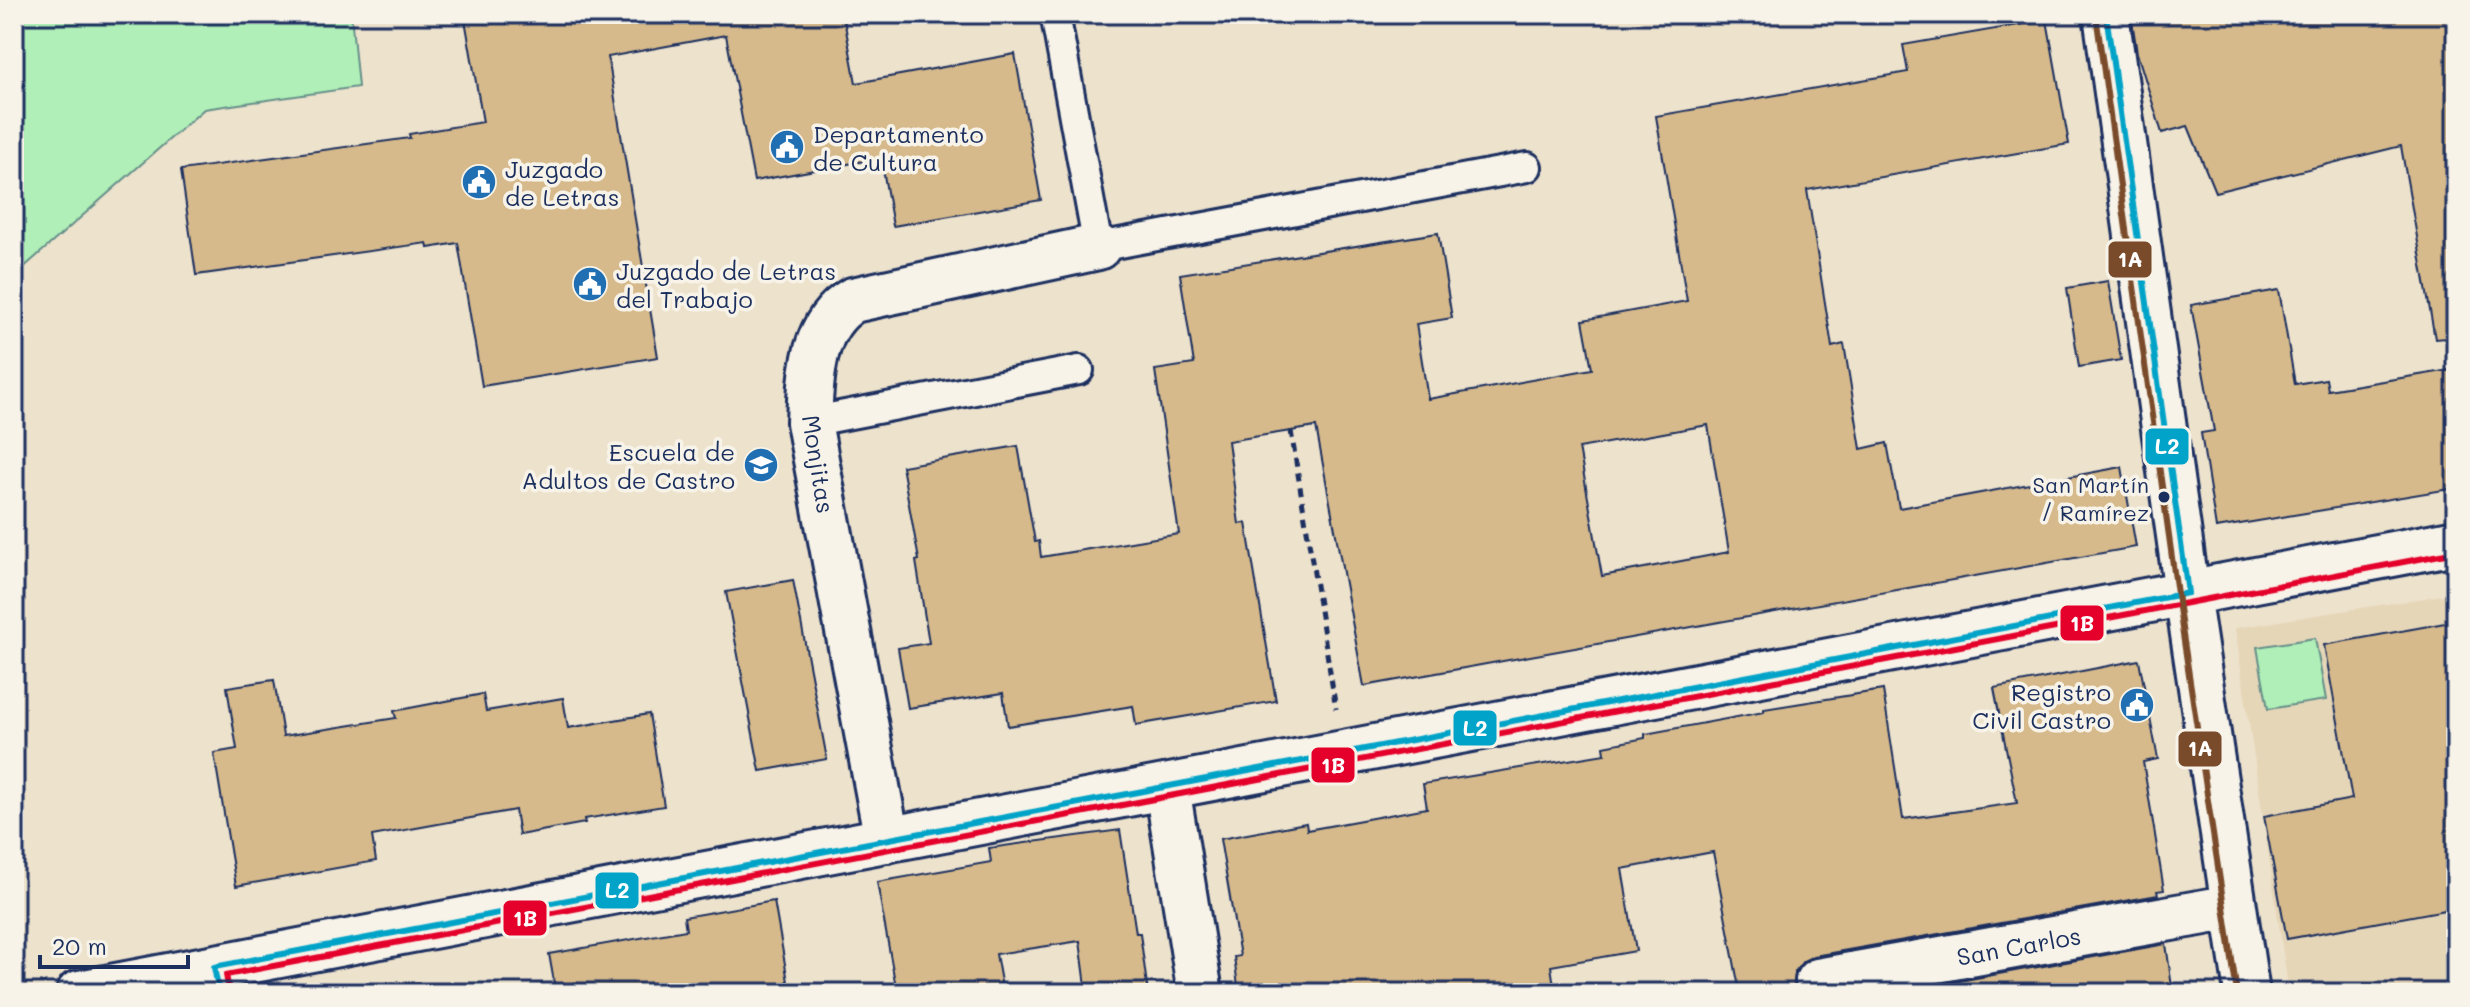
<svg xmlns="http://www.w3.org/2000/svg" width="2470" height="1007" font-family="Mali,sans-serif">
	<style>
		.built { fill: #e6d6b8 }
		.green { fill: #b0efb7; stroke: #668f8a; stroke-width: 2 }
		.building { fill: #d7ba8b; stroke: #1b2f5e; stroke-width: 2; fill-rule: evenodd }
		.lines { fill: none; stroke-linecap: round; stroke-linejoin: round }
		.service-casing { stroke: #1b2f5e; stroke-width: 34 }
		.minor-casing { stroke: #1b2f5e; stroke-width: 50 }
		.tertiary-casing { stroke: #1b2f5e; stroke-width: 50 }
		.trunk-casing { stroke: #1b2f5e; stroke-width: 50 }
		.path { stroke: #1b2f5e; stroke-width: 5; stroke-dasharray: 8 6; stroke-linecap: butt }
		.service { stroke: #f7f3e8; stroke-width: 28 }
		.minor { stroke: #f7f3e8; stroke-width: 44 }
		.tertiary { stroke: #f7f3e8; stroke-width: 44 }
		.trunk { stroke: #f7f3e8; stroke-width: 44 }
		.bus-1-casing { stroke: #f7f3e8; stroke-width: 12 }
		.bus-2-casing { stroke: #f7f3e8; stroke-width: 12 }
		.bus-3-casing { stroke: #f7f3e8; stroke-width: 12 }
		.bus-1 { stroke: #01a3c8; stroke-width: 6 }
		.bus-2 { stroke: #e4002b; stroke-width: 6 }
		.bus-3 { stroke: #7a4b2a; stroke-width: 6 }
		.bus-dot { fill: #1b2f5e; stroke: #f7f3e8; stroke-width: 3 }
		.labels { text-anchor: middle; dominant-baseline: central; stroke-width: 7; stroke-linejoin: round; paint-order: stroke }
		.bus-label { font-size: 22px; fill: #1b2f5e; stroke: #f7f3e8; text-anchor: end }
		.poi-label { font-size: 24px; fill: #1b2f5e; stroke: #f7f3e8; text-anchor: start }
		.street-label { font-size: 24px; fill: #1b2f5e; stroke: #f7f3e8 }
		.line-badge { stroke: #f7f3e8; stroke-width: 3 }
		.badge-label { font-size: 22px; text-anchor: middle; font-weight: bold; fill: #fff }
	</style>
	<rect width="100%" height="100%" fill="#ede2cc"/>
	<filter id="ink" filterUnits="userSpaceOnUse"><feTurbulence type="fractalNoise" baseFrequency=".0125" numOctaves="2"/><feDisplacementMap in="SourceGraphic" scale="16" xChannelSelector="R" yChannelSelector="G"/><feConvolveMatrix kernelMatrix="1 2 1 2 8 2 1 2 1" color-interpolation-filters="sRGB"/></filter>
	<g filter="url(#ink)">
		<!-- built -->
		<path class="built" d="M2456,593V993H2289L2235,628Z"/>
		<!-- green -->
		<path class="green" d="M14,14H351L358,87L204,109L14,276Z
			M2315,638L2326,700L2268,709L2257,647Z"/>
		<!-- building -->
		<path class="building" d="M464,14H843L856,83L1015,54L1041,200L893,226L881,158L754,181L726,35L608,57L658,357L482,386L458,243L428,248L427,243L196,275L181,170L410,138L409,134L483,122Z
			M2131,14H2456V337L2435,339L2401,146L2215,192L2188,126L2162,133L2137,53Z
			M2047,20L2069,144L1807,190L1832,347L1844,344L1861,449L1887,443L1899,508L2122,467L2136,547L1364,686L1316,427L1228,441L1239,524L1246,523L1276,701L1136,725L1133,706L1008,726L1003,693L908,708L898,648L929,643L916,561L919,560L902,466L1018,446L1035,542L1039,541L1041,557L1179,534L1155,370L1194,364L1180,274L1438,233L1452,318L1416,324L1428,399L1592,369L1583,320L1687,301L1656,116L1908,72L1903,45ZM1708,425L1729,552L1602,576L1579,448Z
			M2108,281L2121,360L2079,367L2067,288Z
			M2279,290L2295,384L2326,379L2328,390L2456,369V488L2216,528L2201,433L2214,431L2191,305Z
			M793,580L827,759L760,771L726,592Z
			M2456,621V908L2287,939L2264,816L2352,799L2324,645Z
			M2139,660L2158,759L2143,762L2164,890L2157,891L2158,895L1814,956L1803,961L1795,972V993H1740L1713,852L1622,869L1636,951L1551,966L1555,993H1239L1234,957L1240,956L1220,839L1306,823L1307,830L1427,808L1423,784L1605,754L1604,746L1645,738V734L1764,712V709L1883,690L1903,819L2017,803L1994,688Z
			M274,680L283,736L396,718L394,711L483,694L486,711L563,698L568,728L649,714L664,806L584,819L585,823L519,835L515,810L372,836L376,861L236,886L214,753L237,749L227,687Z
			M1120,830L1136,933H1140L1148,993H1087L1080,941L996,954L1003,993H897L877,882L991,862L989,848Z
			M774,901L790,993H556L549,954L686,930L684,917Z
			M2166,944L2173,993H1893Z"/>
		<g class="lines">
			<!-- service casing -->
			<g class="service-casing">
				<path id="service" d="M1055,14L1098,247L1527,167
					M809,422L1079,370"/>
			</g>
			<!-- minor casing -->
			<g class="minor-casing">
				<g id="minor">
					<path d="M887,840L809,422C811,378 811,325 853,300L1098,247"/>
					<path id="s1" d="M1820,993L1818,981L2233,907"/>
				</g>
			</g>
			<!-- tertiary casing -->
			<g class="tertiary-casing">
				<path id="tertiary" d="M2106,14L2190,614L2247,993
					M1167,787L1200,993"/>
			</g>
			<!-- trunk casing -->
			<g class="trunk-casing">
				<path id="trunk" d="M79,993L2456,542"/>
			</g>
			<!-- path -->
			<path class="path" d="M1291,431L1336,709"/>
			<!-- service -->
			<use href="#service" class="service"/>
			<!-- minor -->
			<use href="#minor" class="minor"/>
			<!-- tertiary -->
			<use href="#tertiary" class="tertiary"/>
			<!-- trunk -->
			<use href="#trunk" class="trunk"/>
			<!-- bus-1 casing -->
			<g class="bus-1-casing">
				<path id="bus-1" d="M219,993L214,967L2188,593L2106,14"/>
			</g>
			<!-- bus-2 casing -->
			<g class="bus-2-casing">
				<path id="bus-2" d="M229,991L226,975L2456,552"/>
			</g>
			<!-- bus-3 casing -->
			<g class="bus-3-casing">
				<path id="bus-3" d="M2096,15L2180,615L2237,993"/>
			</g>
			<!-- bus-1 -->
			<use href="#bus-1" class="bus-1"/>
			<!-- bus-2 -->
			<use href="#bus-2" class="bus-2"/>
			<!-- bus-3 -->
			<use href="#bus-3" class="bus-3"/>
		</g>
	</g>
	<!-- icons -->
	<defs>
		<g id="civic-disc" transform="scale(1.8)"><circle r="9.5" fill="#1f6fb2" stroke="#f7f3e8"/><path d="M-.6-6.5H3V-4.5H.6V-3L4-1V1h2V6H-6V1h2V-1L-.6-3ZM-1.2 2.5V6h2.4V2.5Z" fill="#fff"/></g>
		<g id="school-disc" transform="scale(1.8)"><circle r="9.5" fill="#1f6fb2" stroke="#f7f3e8"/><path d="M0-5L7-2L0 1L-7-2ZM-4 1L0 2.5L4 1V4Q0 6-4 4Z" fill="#fff"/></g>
	</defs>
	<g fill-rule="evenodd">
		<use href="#civic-disc" x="787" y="147"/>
		<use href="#civic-disc" x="479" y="182"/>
		<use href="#civic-disc" x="590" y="284"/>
		<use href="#school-disc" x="761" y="465"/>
		<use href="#civic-disc" x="2137" y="705"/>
	</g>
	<!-- markers -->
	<circle class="bus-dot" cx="2164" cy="497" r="7"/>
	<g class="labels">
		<!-- bus labels -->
		<g class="bus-label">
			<text x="2149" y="484">San Martín<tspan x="2149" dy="28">/ Ramírez</tspan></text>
		</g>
		<!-- poi labels -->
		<g class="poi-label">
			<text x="813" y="133">Departamento<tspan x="813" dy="28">de Cultura</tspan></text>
			<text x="505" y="168">Juzgado<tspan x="505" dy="28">de Letras</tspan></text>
			<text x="616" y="270">Juzgado de Letras<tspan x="616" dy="28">del Trabajo</tspan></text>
			<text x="735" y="451" text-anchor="end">Escuela de<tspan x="735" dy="28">Adultos de Castro</tspan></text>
			<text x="2111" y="691" text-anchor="end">Registro<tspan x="2111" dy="28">Civil Castro</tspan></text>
		</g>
		<!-- street labels -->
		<g class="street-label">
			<text transform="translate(819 464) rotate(81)">Monjitas</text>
			<text stroke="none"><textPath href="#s1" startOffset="216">San Carlos</textPath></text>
		</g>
	</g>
	<g class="line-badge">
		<rect x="2107" y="240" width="46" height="39" rx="8" fill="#7a4b2a"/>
		<rect x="2144" y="427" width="46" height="39" rx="8" fill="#01a3c8"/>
		<rect x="2059" y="604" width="46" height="38" rx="8" fill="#e4002b"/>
		<rect x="1452" y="709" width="46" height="38" rx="8" fill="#01a3c8"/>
		<rect x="2177" y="730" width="46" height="38" rx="8" fill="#7a4b2a"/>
		<rect x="1310" y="746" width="46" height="38" rx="8" fill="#e4002b"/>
		<rect x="594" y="871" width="46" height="39" rx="8" fill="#01a3c8"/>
		<rect x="502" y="899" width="46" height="38" rx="8" fill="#e4002b"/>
	</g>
	<g class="badge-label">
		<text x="2130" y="267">1A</text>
		<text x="2167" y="454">L2</text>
		<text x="2082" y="631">1B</text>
		<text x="1475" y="736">L2</text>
		<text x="2200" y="756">1A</text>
		<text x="1333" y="773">1B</text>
		<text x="617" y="898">L2</text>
		<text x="525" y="926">1B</text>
	</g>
	<!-- margin -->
	<rect width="2470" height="1007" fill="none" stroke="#f7f3e8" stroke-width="48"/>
	<rect x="24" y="24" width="2422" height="959" fill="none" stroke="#1b2f5e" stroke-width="3" filter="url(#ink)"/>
	<!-- scale -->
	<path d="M40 955v12h148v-12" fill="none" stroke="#1b2f5e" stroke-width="4"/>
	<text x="52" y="955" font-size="24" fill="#1b2f5e" stroke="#f7f3e8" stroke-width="6" paint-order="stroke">20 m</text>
</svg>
